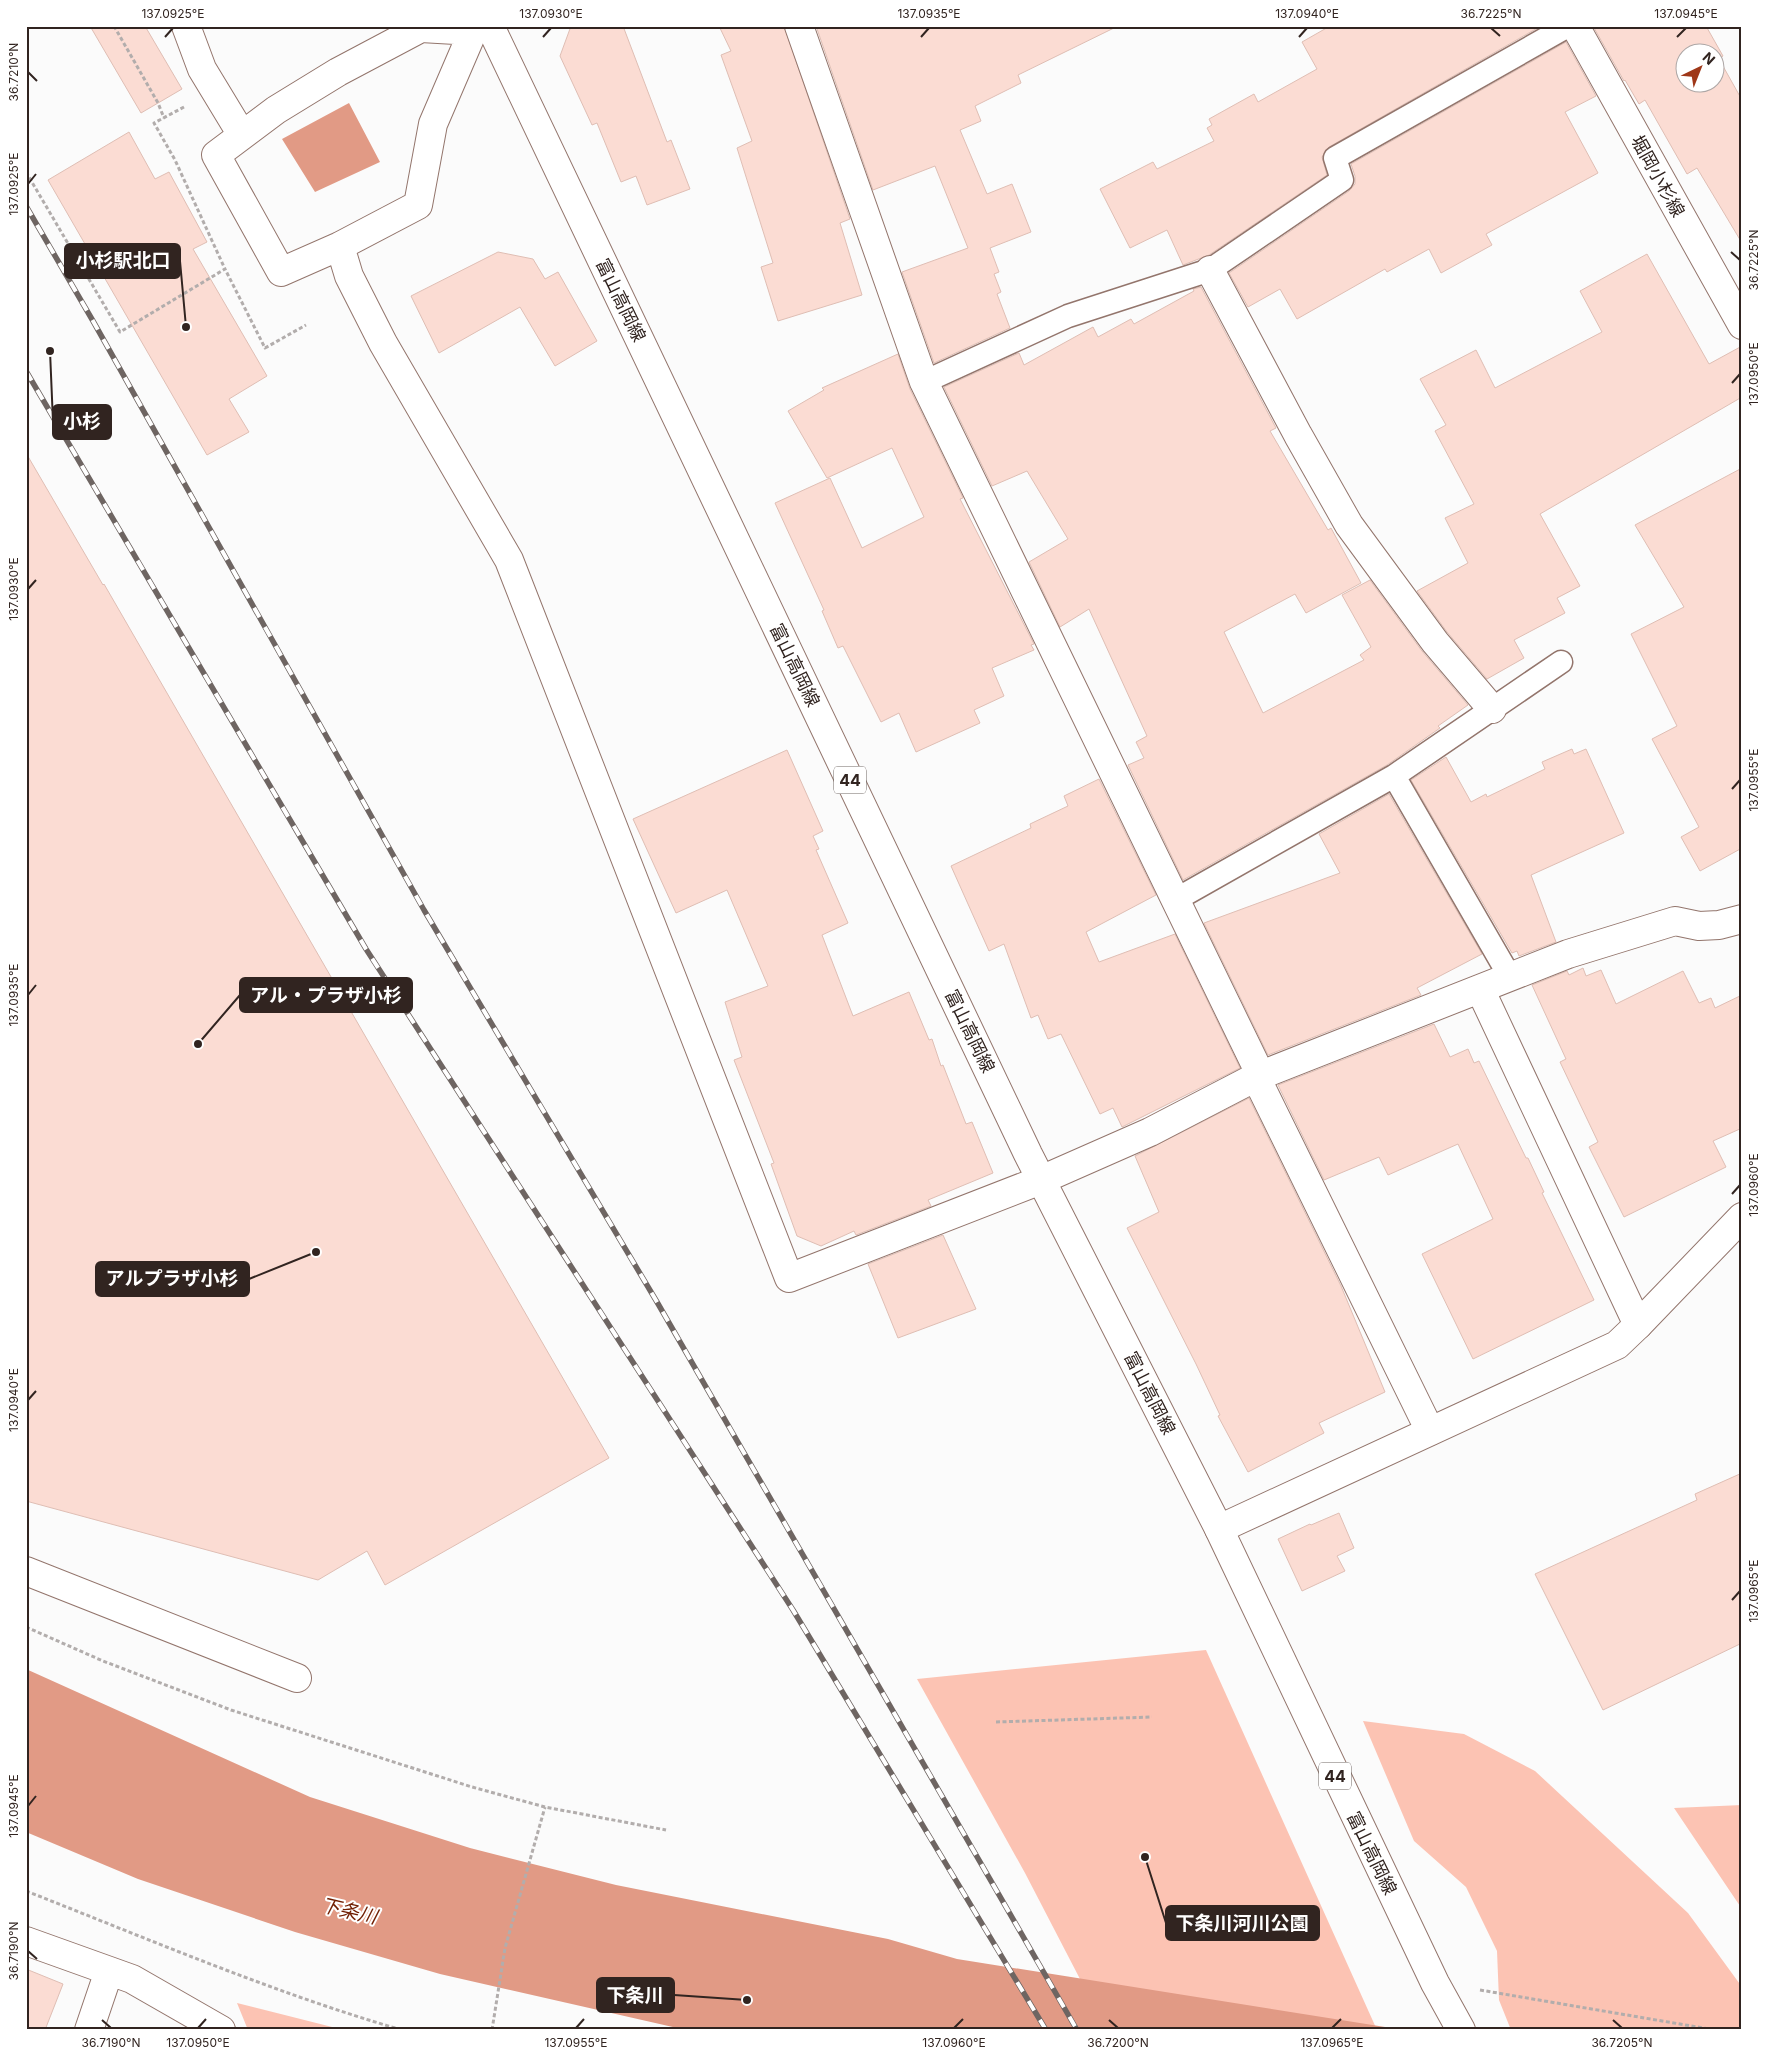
<svg xmlns="http://www.w3.org/2000/svg" width="1768" height="2056" font-family="Inter,'Noto Sans JP',sans-serif">
	<style>
		.green { fill: #fcc3b3 }
		.water { fill: #e19a85 }
		.building { fill: #fbdcd3; stroke: #dfbeb4; fill-rule: evenodd }
		.lines { fill: none; stroke-linecap: round; stroke-linejoin: round }
		.lane-casing { stroke: #93756c; stroke-width: 25 }
		.street-casing { stroke: #93756c; stroke-width: 30 }
		.secondary-casing { stroke: #93756c; stroke-width: 30 }
		.primary-casing { stroke: #93756c; stroke-width: 30 }
		.path { stroke: #b2adac; stroke-width: 3; stroke-dasharray: 4 2.5; stroke-linecap: butt }
		.lane { stroke: #fff; stroke-width: 22 }
		.street { stroke: #fff; stroke-width: 28 }
		.secondary { stroke: #fff; stroke-width: 28 }
		.primary { stroke: #fff; stroke-width: 28 }
		.rail-casing { stroke: #6e6562; stroke-width: 5.5 }
		.rail { stroke: #fff; stroke-width: 4; stroke-dasharray: 11; stroke-linecap: butt }
		.ticks { fill: none; stroke: #312420; stroke-width: 2 }
		.labels { text-anchor: middle; dominant-baseline: central; stroke-width: 4; stroke-linejoin: round; paint-order: stroke }
		.shield { fill: #fff; stroke: #6f6663; stroke-width: 1 }
		.shield-label { font-size: 16px; font-weight: bold; fill: #312420 }
		.street-label { font-size: 18px; fill: #312420; stroke: #fff }
		.water-label { font-size: 19px; font-style: italic; fill: #701d01; stroke: #fff }
		.leader { fill: none; stroke: #312420; stroke-width: 2 }
		.callout-dot { fill: #312420; stroke: #fff; stroke-width: 2 }
		.callout { fill: #312420; stroke: #312420; stroke-width: 2 }
		.callout-label { font-size: 19px; text-anchor: middle; font-weight: bold; fill: #fff }
		.neatline { fill: none; stroke: #312420; stroke-width: 2 }
		.ticks-label { font-size: 12px; text-anchor: middle; fill: #312420 }
	</style>
	<rect width="100%" height="100%" fill="#fbfbfb"/>
	<!-- green -->
	<path class="green" d="M1206,1650L1377,2030L1094,2006L1025,1873L917,1679Z
		M1363,1721L1464,1734L1535,1771L1688,1913L1742,1987V2030H1511L1499,2000L1497,1951L1466,1887L1414,1841Z
		M1742,1805V1909L1674,1808Z
		M237,2003L344,2030H248Z"/>
	<!-- water -->
	<path class="water" d="M349,103L380,162L315,192L282,139Z
		M26,1669L310,1797L470,1848L616,1885L888,1939L957,1959L1404,2030H686L440,1974L295,1932L138,1879L26,1832Z"/>
	<!-- building -->
	<path class="building" d="M90,26H145L182,89L141,113Z
		M571,26H623L667,142L671,140L690,189L647,205L636,176L621,182L597,123L592,125L560,56Z
		M719,26H784L850,219L840,223L862,295L778,321L761,267L773,263L737,148L752,141L721,55L731,51Z
		M816,26H1118L1018,75L1021,83L975,106L981,121L960,130L987,194L1012,184L1031,232L990,248L999,272L994,274L1001,292L997,294L1010,328L934,363L902,272L968,248L935,166L873,190Z
		M1330,26H1541L1329,147L1322,157L1327,175L1209,255L1183,265L1167,230L1130,248L1100,189L1153,162L1157,169L1214,141L1207,128L1212,125L1209,119L1254,94L1258,102L1317,69L1302,42Z
		M1593,26H1706L1723,56L1719,59L1742,100V243L1697,168L1687,174L1645,100L1639,104L1625,80L1624,81ZM1686,52H1716V82H1686Z
		M1566,42L1596,96L1565,112L1598,173L1486,234L1492,245L1441,273L1429,249L1387,272L1385,269L1297,319L1280,289L1248,307L1229,273L1349,191L1355,184V176L1351,164Z
		M129,132L155,179L169,172L207,242L193,249L267,376L229,399L249,432L207,455L48,180Z
		M498,252L533,259L545,279L558,272L597,341L555,366L520,307L439,353L411,296Z
		M1647,254L1709,364L1742,346V397L1540,514L1580,586L1557,598L1565,613L1514,640L1524,658L1487,679L1447,632L1417,591L1468,563L1445,518L1474,504L1435,431L1446,425L1420,379L1476,350L1495,388L1602,332L1580,291Z
		M1201,287L1276,428L1270,431L1328,530L1331,528L1361,583L1306,613L1295,594L1224,632L1263,713L1364,660L1360,655L1371,647L1342,595L1370,580L1422,651L1468,705L1438,726L1440,728L1387,765L1183,880L1128,765L1144,758L1136,742L1147,736L1089,609L1060,627L1029,562L1068,539L1027,471L992,486L944,387L1019,353L1024,365L1093,327L1098,337L1131,319L1134,324L1194,291L1193,289Z
		M898,354L910,389L963,498L960,499L1034,644L1031,645L1034,650L992,668L1004,696L974,710L980,723L916,752L899,713L881,722L843,646L838,648L822,611L824,610L775,503L830,478L862,548L924,517L892,448L827,478L788,411L824,390L822,388Z
		M26,453L103,585L104,584L609,1458L385,1585L367,1551L318,1580L26,1501Z
		M1742,468V848L1700,871L1681,837L1699,827L1652,739L1677,726L1631,634L1684,607L1635,525Z
		M1572,749L1574,754L1586,749L1624,833L1531,875L1556,942L1519,956L1517,951L1512,953L1411,780L1446,757L1471,802L1486,794L1487,797L1545,769L1542,762Z
		M787,750L823,831L813,836L819,849L816,850L848,923L822,935L853,1016L909,992L929,1040L932,1039L941,1066L943,1065L966,1124L972,1122L993,1173L928,1200L931,1206L856,1235L854,1231L821,1246L797,1236L771,1164L774,1163L734,1060L742,1057L725,1002L768,986L727,890L676,913L633,819Z
		M1099,779L1156,895L1086,932L1099,962L1175,934L1240,1068L1122,1127L1113,1108L1100,1114L1061,1034L1048,1039L1038,1015L1031,1018L1004,944L989,951L951,866L1031,828L1030,824L1068,806L1064,796Z
		M1389,794L1482,954L1417,988L1421,995L1268,1055L1204,923L1340,873L1319,834Z
		M1583,968L1586,976L1601,970L1616,1004L1683,971L1699,1003L1711,998L1715,1008L1742,995V1128L1713,1141L1726,1167L1624,1217L1589,1147L1598,1142L1560,1062L1566,1059L1532,985L1567,971L1569,975Z
		M1434,1024L1450,1057L1468,1049L1474,1063L1479,1061L1526,1158H1528L1544,1192L1542,1193L1594,1300L1473,1359L1422,1254L1493,1219L1458,1144L1388,1175L1379,1157L1324,1180L1278,1085Z
		M1249,1098L1341,1286L1385,1392L1319,1423L1324,1433L1248,1472L1218,1416L1220,1415L1196,1364L1127,1228L1159,1212L1135,1156Z
		M943,1235L976,1309L898,1338L868,1264Z
		M1742,1473V1643L1603,1710L1535,1574L1697,1500L1695,1494Z
		M1339,1513L1354,1548L1337,1556L1345,1571L1302,1591L1278,1539L1310,1524L1311,1525Z
		M26,1969L63,1984L45,2030H26Z"/>
	<g class="lines">
		<!-- lane casing -->
		<g class="lane-casing">
			<path id="lane" d="M924,382L1068,316L1210,270L1342,180L1335,158L1568,26
				M1394,776L1510,977
				M1175,900L1394,776L1561,662"/>
		</g>
		<!-- street casing -->
		<g class="street-casing">
			<path id="street" d="M186,26L202,69L242,135
				M799,26L924,382L1261,1076
				M473,31L433,124L418,205L340,246L281,272L216,155L276,110L338,72L421,28L473,31L482,26
				M340,246L349,276L383,343L509,560L789,1278L1041,1180L1150,1132L1256,1077L1568,954L1675,921L1699,926L1719,925L1742,919
				M1210,270L1298,435L1349,525L1435,642L1492,709
				M1480,989L1638,1325
				M1256,1077L1430,1431
				M26,1571L297,1678
				M26,1941L132,1979L221,2030
				M89,2030L109,1971"/>
		</g>
		<!-- secondary casing -->
		<g class="secondary-casing">
			<path id="secondary" d="M1575,26L1742,325
				M1219,1529L1617,1345L1638,1325L1742,1217"/>
		</g>
		<!-- primary casing -->
		<g class="primary-casing">
			<path id="primary" d="M490,26L1028,1154L1219,1529L1435,1983L1461,2030"/>
		</g>
		<!-- path -->
		<path class="path" d="M114,26L158,103L164,118
			M184,107L154,123L175,160L225,269
			M26,172L120,332L225,269L265,348L306,325
			M26,1627L103,1661L231,1710L472,1787L545,1807L666,1830
			M996,1722L1152,1717
			M26,1891C151,1940 274,1993 402,2030
			M1480,1990L1715,2030
			M492,2030L505,1948L545,1807"/>
		<!-- lane -->
		<use href="#lane" class="lane"/>
		<!-- street -->
		<use href="#street" class="street"/>
		<!-- secondary -->
		<use href="#secondary" class="secondary"/>
		<!-- primary -->
		<use href="#primary" class="primary"/>
		<!-- rail casing -->
		<g class="rail-casing">
			<path id="rail" d="M26,206L93,321L424,910L657,1302L1077,2030
				M26,371L366,949L793,1610L1046,2030"/>
		</g>
		<!-- rail -->
		<use href="#rail" class="rail"/>
	</g>
	<!-- ticks -->
	<path class="ticks" d="M1491,28L1500,36M165,37L173,28M543,37L551,28M921,37L929,28M1299,37L1307,28M1677,37L1686,28M28,72L37,81M28,184L36,174M1731,252L1740,260M1732,383L1740,374M28,589L36,580M1732,789L1740,780M28,995L36,985M1732,1194L1740,1185M28,1400L36,1391M1732,1600L1740,1591M28,1806L36,1796M28,1951L37,1959M102,2020L111,2028M1109,2020L1118,2028M1613,2020L1622,2028M198,2028L206,2019M576,2028L584,2019M954,2028L963,2019M1332,2028L1341,2019"/>
	<g class="labels">
		<!-- shield labels -->
		<g class="shield">
			<rect x="834" y="766.5" width="32" height="27" rx="4"/>
			<rect x="1319" y="1762.5" width="32" height="27" rx="4"/>
		</g>
		<g class="shield-label">
			<text x="850" y="780">44</text>
			<text x="1335" y="1776">44</text>
		</g>
		<!-- street labels -->
		<g class="street-label">
			<text transform="translate(1658 176) rotate(61)">堀岡小杉線</text>
			<text transform="translate(621 300) rotate(64)">富山高岡線</text>
			<text transform="translate(795 665) rotate(64)">富山高岡線</text>
			<text transform="translate(970 1031) rotate(64)">富山高岡線</text>
			<text transform="translate(1150 1393) rotate(63)">富山高岡線</text>
			<text transform="translate(1372 1853) rotate(64)">富山高岡線</text>
		</g>
		<!-- water labels -->
		<g class="water-label">
			<text transform="translate(349 1911) rotate(13)">下条川</text>
		</g>
	</g>
	<!-- callouts -->
	<path class="leader" d="M186 327L180 261M50 351L53 422M198 1044L240 995M316 1252L249 1279M1145 1857L1166 1923M747 2000L674 1995"/>
	<g class="callout-dot">
		<circle cx="186" cy="327" r="5"/>
		<circle cx="50" cy="351" r="5"/>
		<circle cx="198" cy="1044" r="5"/>
		<circle cx="316" cy="1252" r="5"/>
		<circle cx="1145" cy="1857" r="5"/>
		<circle cx="747" cy="2000" r="5"/>
	</g>
	<g class="callout">
		<rect x="65" y="244" width="115" height="34" rx="5"/>
		<rect x="53" y="405" width="58" height="34" rx="5"/>
		<rect x="240" y="978" width="172" height="34" rx="5"/>
		<rect x="96" y="1262" width="153" height="34" rx="5"/>
		<rect x="1166" y="1906" width="153" height="34" rx="5"/>
		<rect x="597" y="1978" width="77" height="34" rx="5"/>
	</g>
	<g class="callout-label">
		<text x="123" y="267">小杉駅北口</text>
		<text x="82" y="428">小杉</text>
		<text x="326" y="1002">アル・プラザ小杉</text>
		<text x="172" y="1285">アルプラザ小杉</text>
		<text x="1242" y="1930">下条川河川公園</text>
		<text x="635" y="2002">下条川</text>
	</g>
	<!-- border -->
	<rect width="1768" height="2056" fill="none" stroke="#ffffff" stroke-width="55"/>
	<!-- north arrow -->
	<g transform="translate(1700 68) rotate(43)"><circle r="24" fill="#ffffff" stroke="#ada7a6"/>
	<path d="M0-4L9 19L0 12L-9 19Z" fill="#9f3718"/>
	<text y="-8" font-size="14" font-weight="bold" text-anchor="middle" fill="#312420">N</text>
	</g>
	<rect x="28" y="28" width="1712" height="2000" class="neatline"/>
	<g class="ticks-label">
		<text x="173" y="18">137.0925°E</text>
		<text x="551" y="18">137.0930°E</text>
		<text x="929" y="18">137.0935°E</text>
		<text x="1307" y="18">137.0940°E</text>
		<text x="1491" y="18">36.7225°N</text>
		<text x="1686" y="18">137.0945°E</text>
		<text transform="translate(14 72) rotate(-90)" y="4">36.7210°N</text>
		<text transform="translate(14 184) rotate(-90)" y="4">137.0925°E</text>
		<text transform="translate(1754 260) rotate(-90)" y="4">36.7225°N</text>
		<text transform="translate(1754 374) rotate(-90)" y="4">137.0950°E</text>
		<text transform="translate(14 589) rotate(-90)" y="4">137.0930°E</text>
		<text transform="translate(1754 780) rotate(-90)" y="4">137.0955°E</text>
		<text transform="translate(14 995) rotate(-90)" y="4">137.0935°E</text>
		<text transform="translate(1754 1185) rotate(-90)" y="4">137.0960°E</text>
		<text transform="translate(14 1400) rotate(-90)" y="4">137.0940°E</text>
		<text transform="translate(1754 1591) rotate(-90)" y="4">137.0965°E</text>
		<text transform="translate(14 1806) rotate(-90)" y="4">137.0945°E</text>
		<text transform="translate(14 1951) rotate(-90)" y="4">36.7190°N</text>
		<text x="111" y="2047">36.7190°N</text>
		<text x="198" y="2047">137.0950°E</text>
		<text x="576" y="2047">137.0955°E</text>
		<text x="954" y="2047">137.0960°E</text>
		<text x="1118" y="2047">36.7200°N</text>
		<text x="1332" y="2047">137.0965°E</text>
		<text x="1622" y="2047">36.7205°N</text>
	</g>
</svg>
